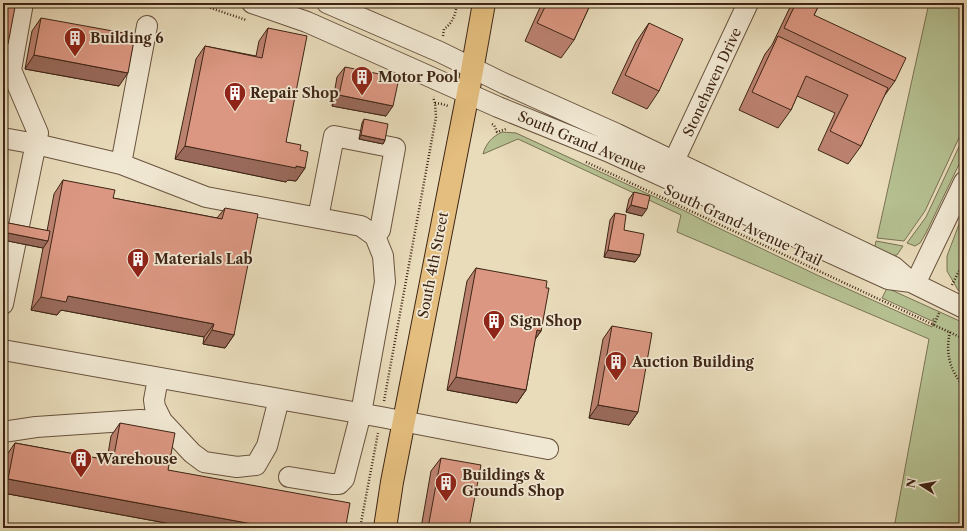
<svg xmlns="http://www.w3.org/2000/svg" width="967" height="531" font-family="'Libre Caslon Text',serif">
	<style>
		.green { fill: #b5c091; stroke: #7a7253 }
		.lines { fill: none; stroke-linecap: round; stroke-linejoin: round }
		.stream { stroke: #737f74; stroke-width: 4 }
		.minor-casing { stroke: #69533e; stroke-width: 22 }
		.major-casing { stroke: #3e2515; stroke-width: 24 }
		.path { stroke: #3e2515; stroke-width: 2.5; stroke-dasharray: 1 2; stroke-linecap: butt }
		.minor { stroke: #f1e8d3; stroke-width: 20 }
		.major { stroke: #e4be7e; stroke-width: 22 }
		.wall { fill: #bc8270; stroke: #3e2515 }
		.shaded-wall { fill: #996a5b; stroke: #3e2515 }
		.building { fill: #db9782; stroke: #3e2515 }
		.labels { text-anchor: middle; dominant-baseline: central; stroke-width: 3.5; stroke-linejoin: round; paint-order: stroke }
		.poi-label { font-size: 14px; font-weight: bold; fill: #3e2515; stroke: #f1e8d3; text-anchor: start }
		.street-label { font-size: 14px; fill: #3e2515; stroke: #f1e8d3 }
	</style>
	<rect width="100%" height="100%" fill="#e9dcbb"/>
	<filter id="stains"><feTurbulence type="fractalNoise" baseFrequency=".005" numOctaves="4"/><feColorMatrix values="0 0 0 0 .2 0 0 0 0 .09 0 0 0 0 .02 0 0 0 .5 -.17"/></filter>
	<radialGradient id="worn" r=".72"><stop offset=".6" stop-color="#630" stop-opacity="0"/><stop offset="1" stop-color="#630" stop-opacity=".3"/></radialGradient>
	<!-- green -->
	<path class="green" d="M929,3H964V127L925,211L904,241L877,238Z
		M502,132L516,133L685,211L706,222L817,275L932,327L934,318L932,321L882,298L887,288L964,323V528H894L929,339L677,232L681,215L518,139L483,154C486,143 492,137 502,132Z
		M964,136V154L926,233L920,243L915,246L907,243L926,217Z
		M964,211V294L958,290L947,271V256Z
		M876,241L903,246L897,255L886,256L874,251Z"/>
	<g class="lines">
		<!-- stream -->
		<path class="stream" d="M963,3L964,8"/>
		<!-- minor casing -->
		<g class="minor-casing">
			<path id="minor" d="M252,3L307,22L498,107L607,151L888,279L911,282
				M327,3L440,52L503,83L617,134L894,267L911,282L964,308
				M3,138L36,144L121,164L206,197L361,226L375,236L383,256L385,282L361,413L344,479L339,484H332L289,477
				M674,161L748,3
				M121,164L147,26
				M318,218L334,136L395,148L380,230L375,236
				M915,284L964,182
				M3,304L38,133L11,70L23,3
				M3,350L381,417L548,449
				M158,378L154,400L155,407L162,421L192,453L204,462L237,467L256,465L267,446L279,399
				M3,432L36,427L140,420L162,421"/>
		</g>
		<!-- major casing -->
		<g class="major-casing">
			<path id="major" d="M385,528L392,482L468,93L484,3"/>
		</g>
		<!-- path -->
		<path class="path" d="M196,3L246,20
			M443,36L444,29C453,23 456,13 457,3
			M435,103L442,104L448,106
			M492,124L494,125L497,132L506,129
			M586,162L964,339
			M952,285L960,269L964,252
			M934,325L939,313
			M950,332C945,352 950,372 964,386
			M384,401L436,117L435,103L433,97
			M360,528L378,433"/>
		<!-- minor -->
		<use href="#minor" class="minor"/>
		<!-- major -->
		<use href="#major" class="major"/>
	</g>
	<!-- wall -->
	<path class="wall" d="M542,3H591L574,40L561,58L525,41Z
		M792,3H820L814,15L895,81L882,99L861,146L848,164L818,150L835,113L797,96L791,110L778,128L739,110L765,54L772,45Z
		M41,18L119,86L25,69L32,31Z
		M649,23L659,91L647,109L612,93L636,42Z
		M268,28L286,142L300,150L305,168L296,181L288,180L286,182L175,159L196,59L205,46L256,56L259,41Z
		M345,67L386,116L332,106L337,77Z
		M364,119L385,140L383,144L359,139L362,123Z
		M63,180L113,198L217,218L225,208L234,335L225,348L203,344L204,337L61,310L57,315L31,310L43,248L3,240V222L47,231L54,194Z
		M634,192L642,216L626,212L629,199Z
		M615,213L624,230L640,255L635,262L604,257L610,220Z
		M476,268L546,288L541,331L535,339L526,390L517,403L447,390L467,281Z
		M612,326L638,412L629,425L589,418L603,339Z
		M120,423L168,470L346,525L358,528H193L3,493V472L6,456L15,443L107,460L111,436Z
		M441,458L469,528H421L431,471Z"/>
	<!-- shaded-wall -->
	<path class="shaded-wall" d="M3,43L8,44L3,51Z
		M34,55L128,73L119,86L25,69Z
		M339,95L393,106L386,116L332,106Z
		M361,135L385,140L383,144L359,139Z
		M185,146L296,166L305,168L296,181L288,180L286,182L175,159Z
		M631,205L647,209L642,216L626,212Z
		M3,232L48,241L43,248L3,240Z
		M608,250L640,255L635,262L604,257Z
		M68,296L214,324L204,337L61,310L57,315L31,310L41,297Z
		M212,330L234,335L225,348L203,344Z
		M537,330L541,331L532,344Z
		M456,377L526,390L517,403L447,390Z
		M598,405L638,412L629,425L589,418Z
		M8,479L274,528H193L3,493V487Z"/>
	<!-- building -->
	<path class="building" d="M547,3H591L574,40L537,23Z
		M796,3H820L814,15L906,58L895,81L784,28Z
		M3,5L15,7L8,44L3,43Z
		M41,18L135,35L128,73L34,55Z
		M649,23L683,39L659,91L625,75Z
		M268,28L307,36L286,142L301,145L300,150L308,152L305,168L296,166V168L185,146L205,46L262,58Z
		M778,36L888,88L861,146L830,131L848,95L806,76L791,110L752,92Z
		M345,67L399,78L393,106L339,95Z
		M364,119L388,124L385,140L361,135Z
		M63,180L115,190L113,198L222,219L225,208L258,214L234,335L212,330L214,324L68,296L66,302L41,297Z
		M634,192L650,196L647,209L631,205Z
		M615,213L626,215L624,230L644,234L640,255L608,250Z
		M3,222L50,231L48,241L3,232Z
		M476,268L547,281L546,288H549L542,326L541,331L537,330L526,390L456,377Z
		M612,326L652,333L638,412L598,405Z
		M120,423L175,433L168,470L350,503L346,525L358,527V528H274L8,479L15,443L113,461Z
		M441,458L481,465L469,528H428Z"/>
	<!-- icons -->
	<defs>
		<g id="building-pin" transform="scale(1.15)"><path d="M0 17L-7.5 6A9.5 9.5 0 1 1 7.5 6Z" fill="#8f2418" stroke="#f1e8d3"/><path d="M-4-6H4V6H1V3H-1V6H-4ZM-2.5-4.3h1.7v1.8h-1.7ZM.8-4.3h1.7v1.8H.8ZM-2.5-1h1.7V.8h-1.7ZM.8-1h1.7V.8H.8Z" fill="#fff"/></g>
	</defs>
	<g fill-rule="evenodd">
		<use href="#building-pin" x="75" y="38"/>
		<use href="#building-pin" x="362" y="77"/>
		<use href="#building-pin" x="235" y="93"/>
		<use href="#building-pin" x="138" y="259"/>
		<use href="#building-pin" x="494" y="321"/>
		<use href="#building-pin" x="616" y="362"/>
		<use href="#building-pin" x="81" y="459"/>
		<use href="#building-pin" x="446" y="483"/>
	</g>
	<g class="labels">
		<!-- poi labels -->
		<g class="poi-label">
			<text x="90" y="38">Building 6</text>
			<text x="378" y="77">Motor Pool</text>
			<text x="250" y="93">Repair Shop</text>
			<text x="154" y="259">Materials Lab</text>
			<text x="510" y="321">Sign Shop</text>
			<text x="632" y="362">Auction Building</text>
			<text x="96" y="459">Warehouse</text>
			<text x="462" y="475">Buildings &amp;<tspan x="462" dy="16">Grounds Shop</tspan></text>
		</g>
		<!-- street labels -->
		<g class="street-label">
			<text transform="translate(712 82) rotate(-65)">Stonehaven Drive</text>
			<text transform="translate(582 142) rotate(23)">South Grand Avenue</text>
			<text transform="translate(743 225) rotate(25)">South Grand Avenue Trail</text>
			<text transform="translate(433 265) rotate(-79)">South 4th Street</text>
		</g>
	</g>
	<!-- margin -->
	<rect width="967" height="531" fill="none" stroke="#e9dcbb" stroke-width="16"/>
	<rect x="4" y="4" width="959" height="523" fill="none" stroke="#3e2515" stroke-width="2"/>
	<rect x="8" y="8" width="951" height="515" fill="none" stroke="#3e2515"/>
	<!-- north arrow -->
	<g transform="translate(921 485) rotate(281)" stroke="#f1e8d3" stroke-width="3" paint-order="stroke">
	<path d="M0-3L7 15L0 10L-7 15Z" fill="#3e2515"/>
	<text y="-6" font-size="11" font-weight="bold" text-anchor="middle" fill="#3e2515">N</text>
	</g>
	<rect width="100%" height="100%" filter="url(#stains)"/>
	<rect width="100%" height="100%" fill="url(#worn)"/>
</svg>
